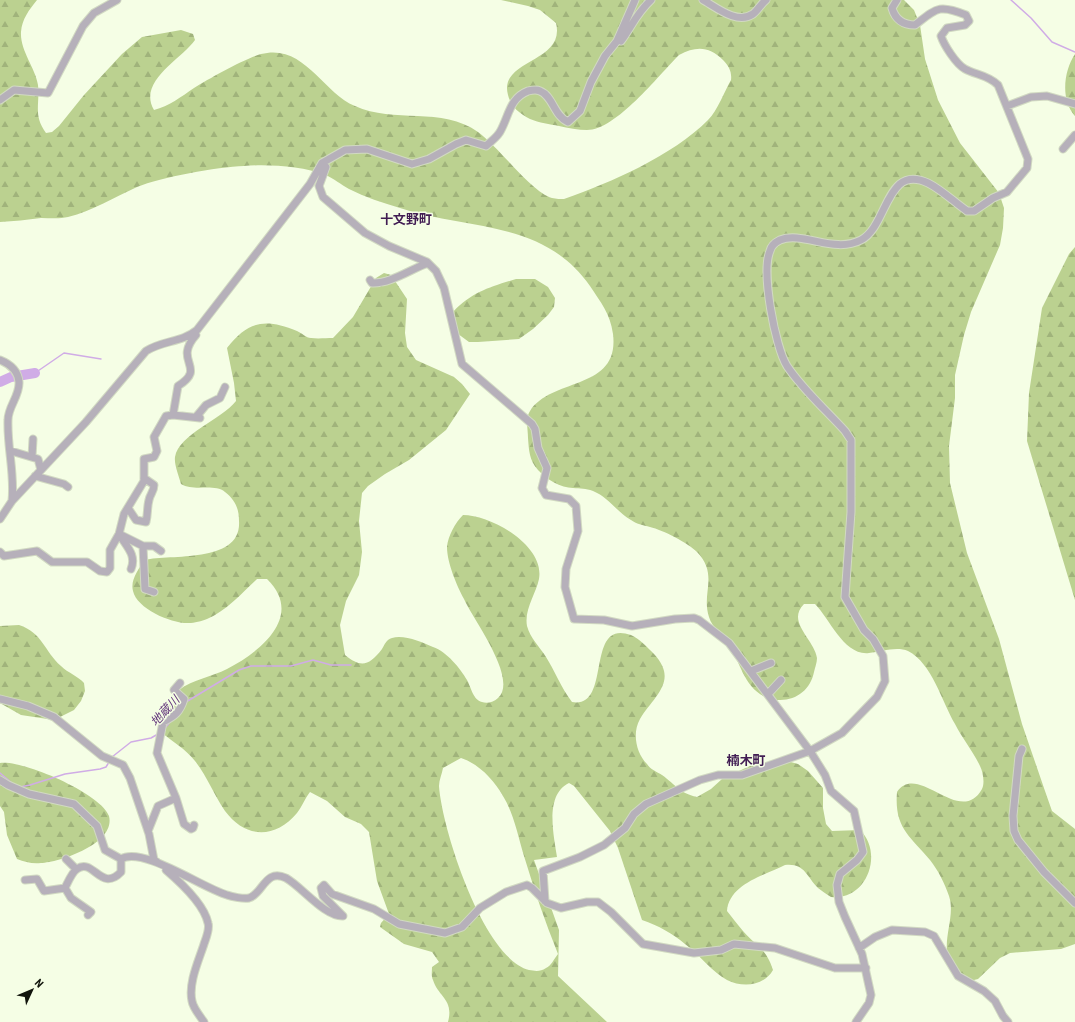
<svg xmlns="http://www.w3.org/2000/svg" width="1075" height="1022" font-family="'Roboto Condensed','Noto Sans JP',sans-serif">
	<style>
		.forest { fill: url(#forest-firs); fill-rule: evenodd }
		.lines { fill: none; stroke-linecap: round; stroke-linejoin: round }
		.stream { stroke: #d0ace6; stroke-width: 1.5 }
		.river { stroke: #d0ace6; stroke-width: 10 }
		.minor-casing { stroke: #d1d9c2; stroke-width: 9 }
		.minor { stroke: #b6b0ba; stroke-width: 7 }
		.labels { text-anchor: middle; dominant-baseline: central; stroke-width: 3; stroke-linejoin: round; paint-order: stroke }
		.water-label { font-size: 12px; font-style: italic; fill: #63367b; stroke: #f5fee5 }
		.quarter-label { font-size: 13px; font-weight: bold; fill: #411d53; stroke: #f5fee5 }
	</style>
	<defs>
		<pattern id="forest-firs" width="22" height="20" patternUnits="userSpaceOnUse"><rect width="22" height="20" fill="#bbd190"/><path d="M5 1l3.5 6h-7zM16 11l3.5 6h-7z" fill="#a0b37b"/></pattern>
	</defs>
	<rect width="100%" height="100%" fill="#f5fee5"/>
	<!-- forest -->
	<path class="forest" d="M0,0H37C29,10 22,19 21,32C20,51 35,67 38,85C40,105 33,115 46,133L52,132L59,126L84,95L122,54L142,37L181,30L193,34L195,40C182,59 137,81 154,110C169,106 181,97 194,88C210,78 244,59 261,54C304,43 322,92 355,106C394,124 442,106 478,132C499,147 531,192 552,198C556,199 561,199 564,199C612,182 672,156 708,120C718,110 724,92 731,80C732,72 729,66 723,60C709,46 696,46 679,55C658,76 616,130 587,130C578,130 568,128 559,126C550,124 539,123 530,119C520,114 511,107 508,95C498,59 566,63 556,23L540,10L528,6L501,0H904L914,10L920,25L925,59L938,100L960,143L999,193L1004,208L1003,228L1000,245L971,312L964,335L955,375V398L949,446L950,483L967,553L999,639L1022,724L1045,791L1052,811L1075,829V944L1061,949L1010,953L1000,958L978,979L970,981C965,977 959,974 955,970C936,948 957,920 949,896C945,884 938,870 930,860C910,836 894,828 897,792C918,761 960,828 982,789C985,783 983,772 980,766C973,751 962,738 955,724C942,702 932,663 908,651C896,646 881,652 869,653C844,656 830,619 815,604H804C786,622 814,639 817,658C817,663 815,667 814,672C810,693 790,705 768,698C744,689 741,663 729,645C723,635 712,628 709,617C701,593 719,575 697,552C688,543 663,530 650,527C643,525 636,524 631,520C617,512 608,497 593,491C585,488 581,489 573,488C561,488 546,479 538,470C529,460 529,450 528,438C528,429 525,419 530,411C552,377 620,391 613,334C610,313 601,303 590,286C543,219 469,231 400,208C383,203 365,197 349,189C341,185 334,178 325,175C303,166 267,164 244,166C217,167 161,177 137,187C115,197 92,211 68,217C60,219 50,218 41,218C27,220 14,221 0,222Z
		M1075,54V116C1060,100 1064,70 1075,54Z
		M1075,247V600L1027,441L1029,393L1042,308L1069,254Z
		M384,273L391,275L407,299L405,333L407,347L416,360L454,377L462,384L470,394L446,430L409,460L385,474L368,486L362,493L359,521L362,552L359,575L346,601L340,625L345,655C361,668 369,666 382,649C385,644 386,640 392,638C403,634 422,642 433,647C447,652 460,668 467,680C471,687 473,700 482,702C487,704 494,702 498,698C519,679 472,618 464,599C457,586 447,563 447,547C448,536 455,523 463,515C491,515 545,545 539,579C536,594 524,609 527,626C530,638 540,647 546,657C555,671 561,688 572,702C613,709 584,618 631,635C640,639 647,647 654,654C679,681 654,696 640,719C632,733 636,753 647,764C650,769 657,772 662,775C676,785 679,793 697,797L711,789L722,779L756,763L787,761L798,764L808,771L823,788V808L826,824L832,831L860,830C884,853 867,901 831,897C826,894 822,891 818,888C806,876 805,863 785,865C765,875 729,884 727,911C732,917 737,924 743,931C757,947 766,948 773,970C764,986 743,988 727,980C713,973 699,954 685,944C672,933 659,926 642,920L618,848L610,831L574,786L569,783C544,795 554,836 557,857L534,860L559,930L558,976L607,1022H448C454,999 439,998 433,980C431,976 432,971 432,967L439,962L432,952L404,944L380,927L381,923L389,914L377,881L369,832L361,824L345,817L327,801L310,792C305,798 302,807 297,813C275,839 246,839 225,811C214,795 207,776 195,761C186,749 171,741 160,731C158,712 164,701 179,690C193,679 212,677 227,669C260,652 305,616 267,579H257C242,593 226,611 207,619C202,621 194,623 189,623C172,624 137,609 133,591C130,580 139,568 145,560C171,554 242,564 239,521C239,508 235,500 225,492C214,483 194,492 181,484C179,476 174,465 175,457C179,434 221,420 236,401L234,383L227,348C248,321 265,318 297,331C302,333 306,338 311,338C318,339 326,338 333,338L353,317L376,278ZM461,758C479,764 494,780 503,796C514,814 518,836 524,856C534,889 545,922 558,954C554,959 551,966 546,968C540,972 535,971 529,970C483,958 442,829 439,786C439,780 442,774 443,768Z
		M516,279H535L548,287L555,298L554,307L548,315L533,329L519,339L478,342H469L454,331L453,312C472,292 490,287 516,279Z
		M19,625C43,633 44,651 61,666C68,673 78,676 84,683L85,691L81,701L74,710L54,720L21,715L0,703V626Z
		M0,763C22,759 102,794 109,816C116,843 61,862 41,863C32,864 25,862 17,859L7,835L4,812L0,806Z"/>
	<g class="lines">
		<!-- stream -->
		<path class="stream" d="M1011,0L1031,18L1052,42L1075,52
			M35,373L64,353L101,359
			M186,702L239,670L251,666H291L313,660L331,665H351
			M165,728L170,722
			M112,757L131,742L151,738L158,734
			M0,773L13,784
			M20,787L30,785L65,774L100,769L106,767L109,762"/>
		<!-- river -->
		<path class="river" d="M0,382L11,377L35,373"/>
		<!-- minor casing -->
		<g class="minor-casing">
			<path id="minor" d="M703,0C716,7 737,25 753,14C758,10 761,4 766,0
				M621,41C632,26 636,14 651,0
				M0,100L14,90L48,93L83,26L94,13L117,0
				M1007,106L1031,97L1047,96L1075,104
				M1063,149L1075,135
				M322,163L326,167L319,186L323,197L365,233L389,246L427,262L436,271L444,288L462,364L532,424L535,429L538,448L547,468L542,488L546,495L569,499L576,506L578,531L566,569L565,587L574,619L604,620L632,626L675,619L694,618L699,620L729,643L810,751L825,775L831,791L854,811L863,852L857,860L840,874L837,885L839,902L845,917L862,954L871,995L869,1003L856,1022
				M370,280L372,283C390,284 411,269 428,263
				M0,360C10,364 18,371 19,382C20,396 8,406 8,420C7,448 15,473 12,501
				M173,415L200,418
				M196,417L206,405L220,398L225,387
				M11,451L38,459L41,470
				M32,457L33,439
				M35,476L64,484L68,487
				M128,508L136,520L146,522C148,514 147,507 149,500C150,494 154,492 154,485L144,478
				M0,519L12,501L86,422L146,351C163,340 181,343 197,330L310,184L322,163L345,150L367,149L412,164L429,159L456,144L466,140L486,146C491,141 498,137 501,130C509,115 510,98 528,91C532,90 536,89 540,91C553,96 554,116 568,122L580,111L591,82L605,56L617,41L635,0
				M143,546L145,589L154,592
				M161,551L154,546H143L119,534L124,514L144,481V459L154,457L157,451L154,437L166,416L173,415L178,386C208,367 172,362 196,335
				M0,552L4,556L37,551L52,562H87L100,571L107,572L110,568V550L119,534C126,546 137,555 131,569
				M751,671L771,663
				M768,694L781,680
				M0,699L28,706L54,717L102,756L123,765L130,778L149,834L154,860L157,862
				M1022,749L1019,756L1013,816L1014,831L1018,840L1044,872L1075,903
				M0,780L8,785L29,794L74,804L97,826L105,850L121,859
				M176,798L157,753L163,722C175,716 180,712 184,699L174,690L180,683
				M148,831L158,806L176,798L184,824L191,829L193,828L194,825
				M66,859L76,869
				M166,870C180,882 204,904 208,923C210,929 206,938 204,944C199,960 188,983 192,1001C193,1008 200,1016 204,1022
				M25,880L37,879L44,891L65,888C68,882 72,872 77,869C93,857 101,893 121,872V859C143,846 202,888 227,895C232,897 244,899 249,898C263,894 265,868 286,878C302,887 325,917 343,916L323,896L321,888L324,885L332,894L374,909L399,924L445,933L462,927L480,908L506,892L527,885L532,888L547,903L561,908L587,902H598L611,912L643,944L694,953L721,950L734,944L775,948L835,968H866
				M65,888L71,898L91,912L88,915
				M545,901L543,871L580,857L604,845L625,828L634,814L646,804L700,780L718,775H742L810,751L842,733L877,697L885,681L883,656L873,639L864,630L845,597L851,512V440L845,431C826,410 803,390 787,366C775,347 761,271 770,251C771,246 776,242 780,240C803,231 834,254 861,240C888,226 886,163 928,183C942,190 954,202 967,211H974L993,198L1007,192L1027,168L1028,159L998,85C988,75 976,75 965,69C956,64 944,45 941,36L947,28L965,25L969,21L966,15C939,4 937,8 915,25C903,25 895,19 892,8L897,0
				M859,948L875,937L892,930L925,932L934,936L958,976L984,991L995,1001L1003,1016L1008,1022"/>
		</g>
		<!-- minor -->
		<use href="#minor" class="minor"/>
	</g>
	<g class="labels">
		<!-- water labels -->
		<g class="water-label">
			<text transform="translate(165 711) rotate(-47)">地蔵川</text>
		</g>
		<!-- quarter labels -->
		<g class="quarter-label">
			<text x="406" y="219">十文野町</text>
			<text x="746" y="760">楠木町</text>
		</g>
	</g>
	<!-- north arrow -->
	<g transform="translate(32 990) rotate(46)" stroke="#f5fee5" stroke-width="3" paint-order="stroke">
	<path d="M0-3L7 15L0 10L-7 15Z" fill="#11140c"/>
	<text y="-6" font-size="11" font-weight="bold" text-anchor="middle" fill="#11140c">N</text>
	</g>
</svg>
